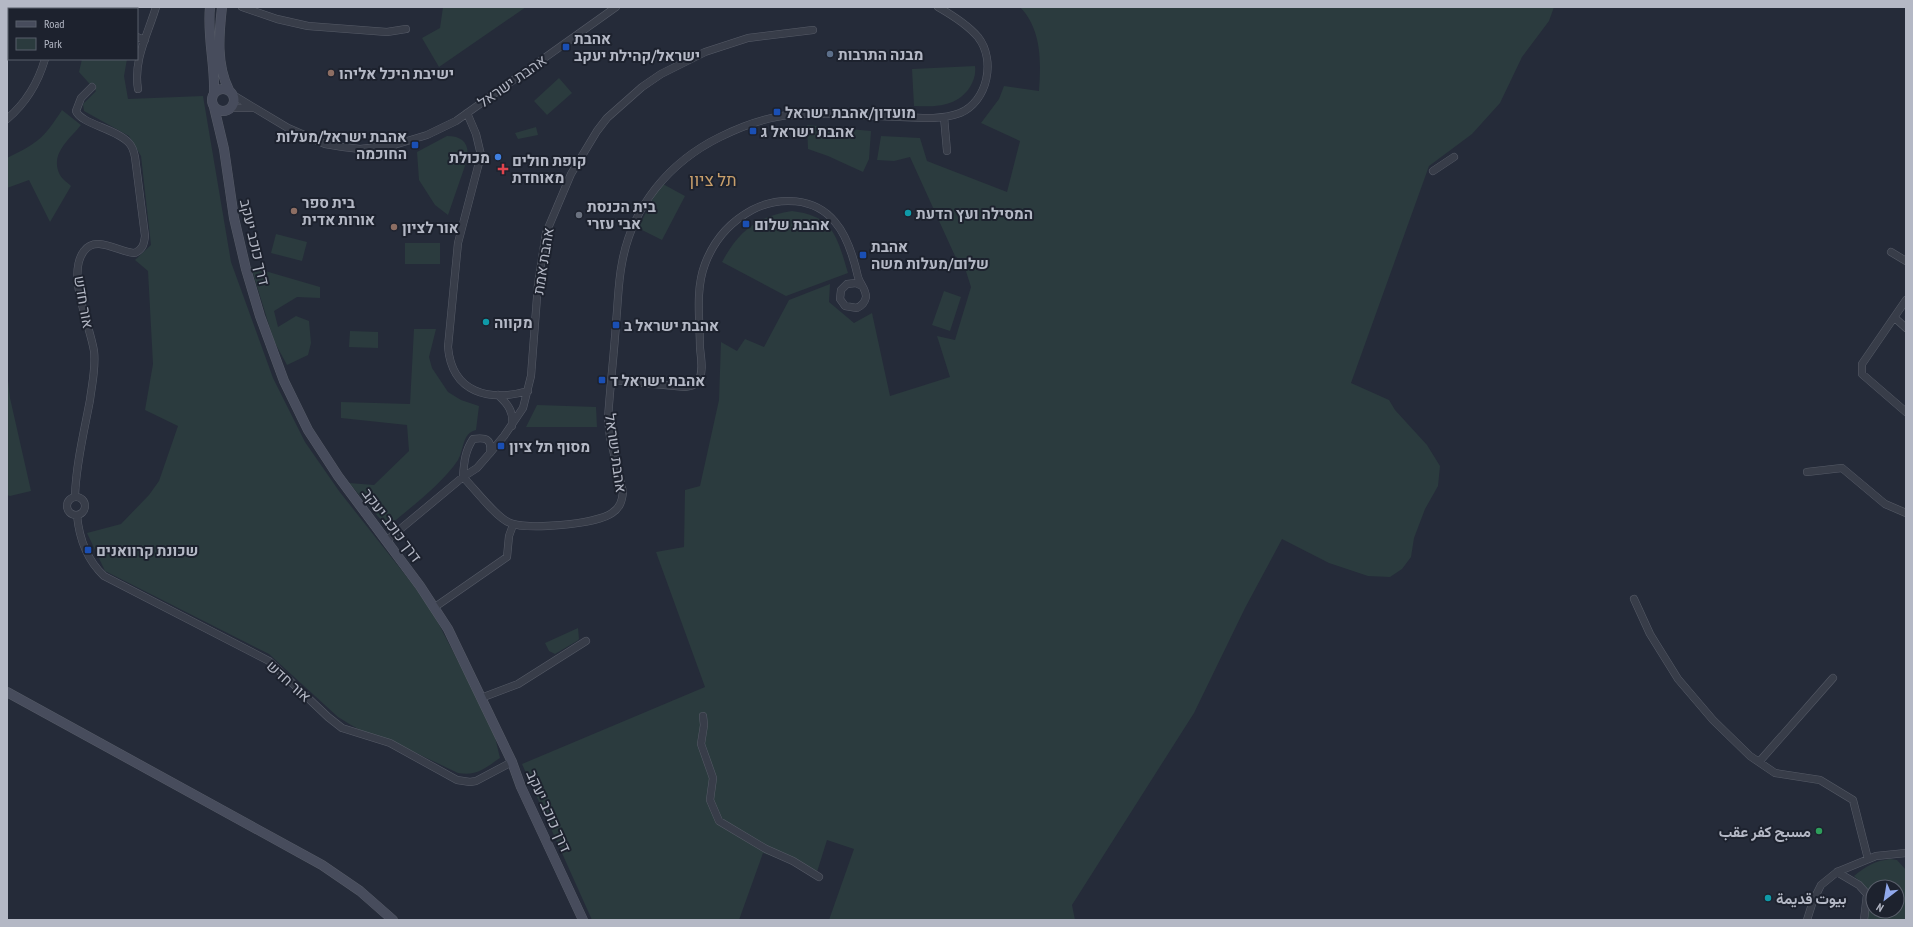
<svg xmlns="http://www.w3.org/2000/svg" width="1913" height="927" font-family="'PT Sans Narrow',Vazirmatn,Heebo,sans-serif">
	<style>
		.green { fill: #2b3b3e; fill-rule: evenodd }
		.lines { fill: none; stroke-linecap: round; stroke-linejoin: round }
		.street-casing { stroke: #565b67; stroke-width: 8 }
		.secondary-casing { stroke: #565b67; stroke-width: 10 }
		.street { stroke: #383d49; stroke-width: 7 }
		.secondary { stroke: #474c5c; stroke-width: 9 }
		.transit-dot { fill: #1a4fb4; stroke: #1d222e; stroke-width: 1.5 }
		.service-dot { fill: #5c6f8a; stroke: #1d222e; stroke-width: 1.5 }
		.education-dot { fill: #8d6e63; stroke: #1d222e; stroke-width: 1.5 }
		.shop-dot { fill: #3f7fe0; stroke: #1d222e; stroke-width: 1.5 }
		.health-dot { fill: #e0444e; stroke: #1d222e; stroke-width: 1.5 }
		.culture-dot { fill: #0f9aa8; stroke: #1d222e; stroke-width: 1.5 }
		.worship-dot { fill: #6b7280; stroke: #1d222e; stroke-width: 1.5 }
		.leisure-dot { fill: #2e9e5b; stroke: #1d222e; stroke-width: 1.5 }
		.labels { text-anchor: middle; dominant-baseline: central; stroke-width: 4; stroke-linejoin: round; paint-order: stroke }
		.poi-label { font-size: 15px; font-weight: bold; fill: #b4b8c5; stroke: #1d222e; text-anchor: start }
		.street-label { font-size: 15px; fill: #b4b8c5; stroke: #1d222e }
		.quarter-label { font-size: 17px; fill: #c89f6b; stroke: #1d222e }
	</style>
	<rect width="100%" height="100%" fill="#252b39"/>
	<!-- green -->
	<path class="green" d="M443,7H526L439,67L422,38L440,28Z
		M1020,7H1554L1549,21L1522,57L1500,103L1472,134L1429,166L1351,383L1389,400L1395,410L1427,445L1440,466L1438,486L1425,509L1414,538L1411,557L1402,569L1390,577L1368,576L1329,563L1282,539L1245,608L1194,713L1072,905L1075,920H829L854,849L827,840L817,872L763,853L739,920H592L522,764L705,687L656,552L684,547L685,490L700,486L719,400L721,342L737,351L745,339L764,347L789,300L830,284L829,302L854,323L872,313L890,396L950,377L937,336L955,340L971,287L963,262L955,256L910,157L894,161L877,160L881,136L920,138L927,161L1007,192L1020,141L981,123L999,99L1004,86L1039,91C1041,62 1042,30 1020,7Z
		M82,59H127L124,76L128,99L203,96L231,262L273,378L305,442L339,491L414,586L434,615L473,690L495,737L500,758C485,768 478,776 458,773L391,741L362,731L351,725L338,717L269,654L105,571L87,533L121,524L149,495L159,481L178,426L145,410L153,364L148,271L135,260L151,245L141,156L129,136L84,111L83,104L96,91L79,72Z
		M975,66C976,74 974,80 970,87C957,107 935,107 914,106L912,69Z
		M559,78L572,93L547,115L534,101Z
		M62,110L81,125C70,139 49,154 60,175C62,179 68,183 71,186L50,222L29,180L7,188V158C38,143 43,139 62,110Z
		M807,125L871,131L869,159L863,172L828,156L808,149Z
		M536,127L538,135L518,139L515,133Z
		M447,136C463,136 470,144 467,160L448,215L435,205L419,180L417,152Z
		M661,183L685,196L662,240L638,228Z
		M792,211C834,216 837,237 848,273L786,296L722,262C738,232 757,216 792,211Z
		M276,234L307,242L302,261L271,253Z
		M405,243H440V264H405Z
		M251,267L320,287V298L297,297L274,311L278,327L296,316L309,321L311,343L308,355L287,365L274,341Z
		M944,291L961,297L950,331L932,325Z
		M414,329H436L429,357L432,368L448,392L461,400L479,406L476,430C462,433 464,450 458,460C443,483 411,507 390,525L382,521L349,483L374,485L409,451L407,425L341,418V402L410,404Z
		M350,331L378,332V348L349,347Z
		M7,372L10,398L31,491L10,496L7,495Z
		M537,405L596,407L597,427H526Z
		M578,628L579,639L577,641L555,654L549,651L545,643Z
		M1890,859L1897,860L1906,870V920H1866L1872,893L1854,876C1866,866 1875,861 1890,859ZM1873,887H1897V911H1873Z"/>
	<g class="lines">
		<!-- street casing -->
		<g class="street-casing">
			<path id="street" d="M82,7L89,9
				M242,7L277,19L308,26L387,32L406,29
				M53,9V7
				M137,37L145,40
				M138,89C133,60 148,34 156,7
				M233,95L288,128L325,144L343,147L360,149L394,145L427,135L456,121L616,7
				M231,108H253
				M467,113L476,134L481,155L458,243L448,347C452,393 489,402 528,391
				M944,117L947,151
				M7,119C26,103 38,83 45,59
				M1433,171L1454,157
				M1891,252L1906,261
				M1906,300L1862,364V374L1906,412
				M1895,318L1906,328
				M611,380L685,387C690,386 695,386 698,381C704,373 701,358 700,348C700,321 695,290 705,264C714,240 730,222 752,210C779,196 815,197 835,222C848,237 854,259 858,277C860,284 866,289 866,297C865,302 861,306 857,308L845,306L840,299L841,290L847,284L856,283L860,285
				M498,395C508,404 514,412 512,426
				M490,453C492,439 486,437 473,439C465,451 464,462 463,477C474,488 495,516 508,522C525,531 597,524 612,513C620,508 622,501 623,492L610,437L608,419C610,387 614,355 616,323C618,303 618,283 622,263C632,207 669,162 720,137C746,124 775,114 805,114C836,113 869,116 900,117C920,118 941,120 960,113C988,101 996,60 978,37C967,24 952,15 938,7
				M1807,472L1842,468L1885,504L1906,513
				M75,496C76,464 84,432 90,400C92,384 96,368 94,351C90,325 66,274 84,251C96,234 120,253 135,253C143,249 144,244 145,236L135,157C134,152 132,146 129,143C117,129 81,124 76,111L81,98L92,87
				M67 506a9 9 0 1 1 18 0a9 9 0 1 1-18 0Z
				M77,515C79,537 87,560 104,576L269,661L328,717L342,728L390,743L457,780L470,782L476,781L512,762
				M386,541L463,477L477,468L490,453L504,436L523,408L531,376L538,284L546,233L571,174L597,131L607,118L642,87L661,74L705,52L748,38L813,30
				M1634,599L1650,634L1678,679L1713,720L1750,756L1775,773L1820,780L1853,800L1868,859
				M435,607L507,557L509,536L513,525
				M481,698L518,684L586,641
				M703,716L704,725L701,744L713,778L710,800L719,821L766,849L793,861L819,877
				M1759,762L1833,678
				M1837,872L1859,885L1867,894L1864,920
				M1807,920L1813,901L1821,885L1837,872L1876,856L1906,853"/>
		</g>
		<!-- secondary casing -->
		<g class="secondary-casing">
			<path id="secondary" d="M210,7C207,36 215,64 214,92
				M222,7C219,34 216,65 229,90
				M212 100a11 11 0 1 1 22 0a11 11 0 1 1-22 0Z
				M214,107L224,149L234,218L246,269L260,316L284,381L308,430L338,476L420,586L448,629L512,762L521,787L583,920
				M7,692L322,865L360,891L393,920"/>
		</g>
		<!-- street -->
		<use href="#street" class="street"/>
		<!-- secondary -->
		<use href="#secondary" class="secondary"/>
	</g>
	<!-- markers -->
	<g class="transit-dot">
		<rect x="562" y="43" width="8" height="8" rx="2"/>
		<rect x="773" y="108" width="8" height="8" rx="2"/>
		<rect x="749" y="127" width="8" height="8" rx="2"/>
		<rect x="411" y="141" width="8" height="8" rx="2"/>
		<rect x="742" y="220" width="8" height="8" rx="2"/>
		<rect x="859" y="251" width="8" height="8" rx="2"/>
		<rect x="612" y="321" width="8" height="8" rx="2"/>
		<rect x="598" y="376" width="8" height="8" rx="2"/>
		<rect x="497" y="442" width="8" height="8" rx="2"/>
		<rect x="84" y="546" width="8" height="8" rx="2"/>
	</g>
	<circle class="service-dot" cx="830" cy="54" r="4"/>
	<g class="education-dot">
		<circle cx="331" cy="73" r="4"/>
		<circle cx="294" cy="211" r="4"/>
		<circle cx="394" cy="227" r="4"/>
	</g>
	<circle class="shop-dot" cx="498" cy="157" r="4"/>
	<path class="health-dot" d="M501 163h4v4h4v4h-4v4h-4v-4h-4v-4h4z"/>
	<g class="culture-dot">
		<circle cx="908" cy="213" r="4"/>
		<circle cx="486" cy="322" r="4"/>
		<circle cx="1768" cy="898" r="4"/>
	</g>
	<circle class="worship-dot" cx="579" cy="215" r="4"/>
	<circle class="leisure-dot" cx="1819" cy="831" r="4"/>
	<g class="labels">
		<!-- poi labels -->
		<g class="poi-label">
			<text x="574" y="38">אהבת<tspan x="574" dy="17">ישראל/קהילת יעקב</tspan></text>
			<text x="838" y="54">מבנה התרבות</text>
			<text x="339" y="73">ישיבת היכל אליהו</text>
			<text x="785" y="112">מועדון/אהבת ישראל</text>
			<text x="761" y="131">אהבת ישראל ג</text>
			<text x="407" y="136" text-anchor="end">אהבת ישראל/מעלות<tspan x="407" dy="17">החוכמה</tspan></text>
			<text x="490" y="157" text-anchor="end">מכולת</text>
			<text x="512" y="160">קופת חולים<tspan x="512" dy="17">מאוחדת</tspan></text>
			<text x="302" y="202">בית ספר<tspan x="302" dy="17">אורות אדית</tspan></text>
			<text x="587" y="206">בית הכנסת<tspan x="587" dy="17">אבי עזרי</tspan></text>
			<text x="916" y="213">המסילה ועץ הדעת</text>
			<text x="754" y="224">אהבת שלום</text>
			<text x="402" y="227">אור לציון</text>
			<text x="871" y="246">אהבת<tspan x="871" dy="17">שלום/מעלות משה</tspan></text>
			<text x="494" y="322">מקווה</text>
			<text x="624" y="325">אהבת ישראל ב</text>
			<text x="610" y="380">אהבת ישראל ד</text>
			<text x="509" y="446">מסוף תל ציון</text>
			<text x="96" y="550">שכונת קרוואנים</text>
			<text x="1811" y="831" text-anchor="end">مسبح كفر عقب</text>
			<text x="1776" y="898">بيوت قديمة</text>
		</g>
		<!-- street labels -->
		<g class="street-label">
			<text transform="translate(512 81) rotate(-35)">אהבת ישראל</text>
			<text transform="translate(255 242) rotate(77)">דרך כוכב יעקב</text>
			<text transform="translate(543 261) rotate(-81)">אהבת אמת</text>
			<text transform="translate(84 302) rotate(80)">אור חדש</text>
			<text transform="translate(616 453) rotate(82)">אהבת ישראל</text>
			<text transform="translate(392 525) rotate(53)">דרך כוכב יעקב</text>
			<text transform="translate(289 681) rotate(42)">אור חדש</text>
			<text transform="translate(549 811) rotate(66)">דרך כוכב יעקב</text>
		</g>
		<!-- quarter labels -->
		<g class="quarter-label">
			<text x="713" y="180">תל ציון</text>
		</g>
	</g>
	<!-- border -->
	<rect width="1913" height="927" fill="none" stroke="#b4b8c5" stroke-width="16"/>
	<!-- legend -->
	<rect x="8" y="8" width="130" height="52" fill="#1d222e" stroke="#595e6a"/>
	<rect x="16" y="21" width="20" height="6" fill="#474c5c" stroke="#595e6a"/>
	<text x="44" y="28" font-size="12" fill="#b4b8c5">Road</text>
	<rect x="16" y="38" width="20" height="12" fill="#2b3b3e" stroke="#595e6a"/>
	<text x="44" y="48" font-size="12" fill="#b4b8c5">Park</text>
	<!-- north arrow -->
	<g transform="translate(1885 899) rotate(211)"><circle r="19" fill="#1d222e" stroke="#595e6a"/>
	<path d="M0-3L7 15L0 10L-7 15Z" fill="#91a9ec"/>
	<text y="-6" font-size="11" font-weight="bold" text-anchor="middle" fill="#b4b8c5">N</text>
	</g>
</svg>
